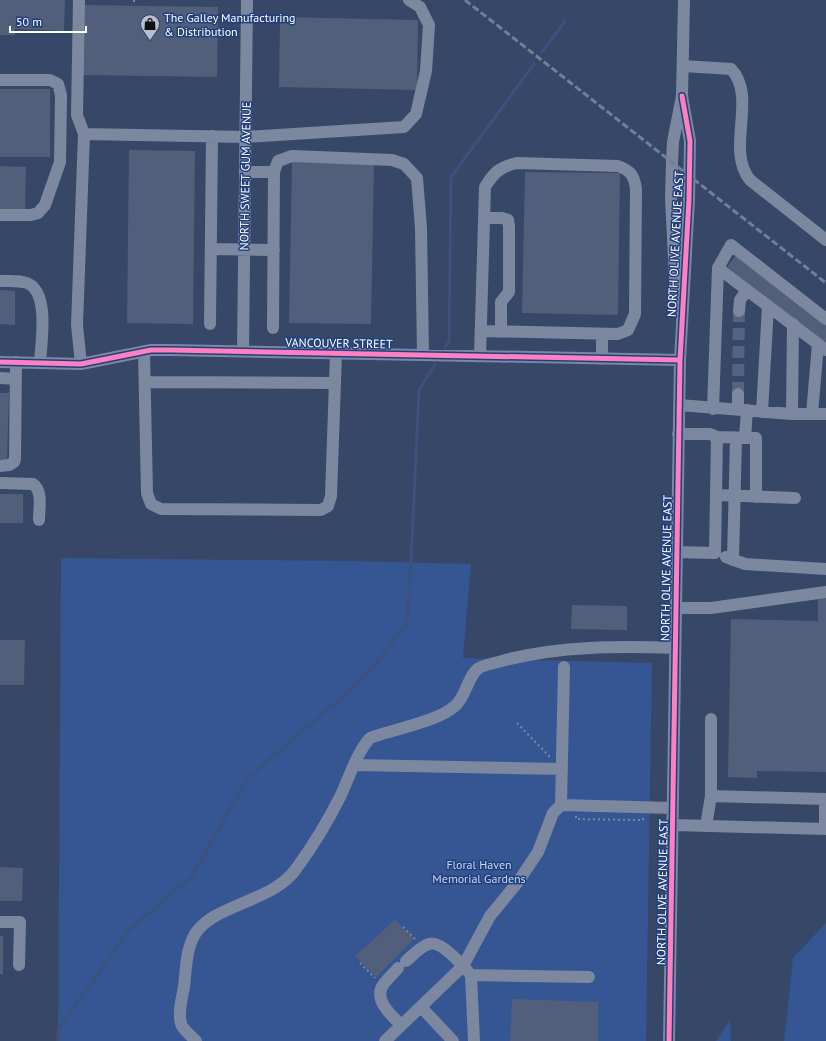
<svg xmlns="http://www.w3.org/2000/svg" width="826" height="1041" font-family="'PT Sans',sans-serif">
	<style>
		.green { fill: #355593 }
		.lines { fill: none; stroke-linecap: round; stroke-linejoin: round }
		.stream { stroke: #3c517d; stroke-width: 3 }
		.building { fill: #525f7a }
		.minor-tunnel { stroke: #55637f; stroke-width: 12; stroke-dasharray: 12 6; stroke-linecap: butt }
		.path { stroke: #7c889f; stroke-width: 2; stroke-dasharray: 2 3; stroke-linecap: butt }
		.minor { stroke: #7c889f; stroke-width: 12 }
		.rail { stroke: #737e97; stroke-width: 3; stroke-dasharray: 7 3; stroke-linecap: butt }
		.cycleway-casing { stroke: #223f7d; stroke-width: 8 }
		.cycleway { stroke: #ff80c0; stroke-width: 5 }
		.labels { text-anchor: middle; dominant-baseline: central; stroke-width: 3; stroke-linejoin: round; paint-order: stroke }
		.poi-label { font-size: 12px; fill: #fff; stroke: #223f7d; text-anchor: start }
		.street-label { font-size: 12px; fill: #fff; stroke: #223f7d }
		.park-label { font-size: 12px; fill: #c9d8f5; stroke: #223f7d }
	</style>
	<rect width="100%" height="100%" fill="#374768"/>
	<!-- green -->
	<path class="green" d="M61,558L350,561L471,564L463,658L652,663L646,1041H58Z
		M826,923V1041H784L793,958Z
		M730,1020L731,1041H716Z"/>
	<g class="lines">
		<!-- stream -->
		<path class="stream" d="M542,52L565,21
			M445,347L449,341L451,177L534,64
			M58,1041V1030L129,930L193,875L247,779L367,675L407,623L410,582L419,390L435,364"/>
	</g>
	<!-- building -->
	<path class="building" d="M0,0H65L64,31L15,29V35H0Z
		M83,5L218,7L217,77L82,75Z
		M280,17L418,20L417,90L279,87Z
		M0,89H50V157H0Z
		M129,150L195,151L193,324L127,323Z
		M292,162L374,163L371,324L289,323Z
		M0,166L26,167L25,213H0Z
		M525,172L620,173L618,315L522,313Z
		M737,254L826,324V345L727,267Z
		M0,290L15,291V325L0,324Z
		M0,393H9L7,463H0Z
		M0,494H23V523H0Z
		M818,597H826V772L757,771V778L728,777L731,619L818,621Z
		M572,605L627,606V630L571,629Z
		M0,640H25L24,685H0Z
		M0,867L23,868L22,901H0Z
		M395,920L414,939L376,977L355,956Z
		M0,936H3V974H0Z
		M512,999L598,1002V1041H510Z"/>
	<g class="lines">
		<!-- minor-tunnel -->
		<path class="minor-tunnel" d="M738,394L739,311"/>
		<!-- path -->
		<path class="path" d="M134,0V4
			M517,723L551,758
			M576,816V819L643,820V818
			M403,927L415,939
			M360,963L375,978"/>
		<!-- minor -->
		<path class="minor" d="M79,0L77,115L84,134
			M683,66L731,69C758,97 725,149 750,180L826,240
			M0,80H50L58,84L61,95L60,162L45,205L38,213L31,215H0
			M245,172H274L278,161L292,156L392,160L404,164L417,178L421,228L423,355
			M484,218H502L508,220L509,226V292L501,302V331
			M211,249L274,250
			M718,268L731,245L826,319
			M0,281C9,281 19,280 27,283C50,292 41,343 40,363
			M676,298L671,198L672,163L673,142L682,96L684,0
			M739,311L740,300L747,290
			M210,324L212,136
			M273,328L274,172
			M243,351L247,0
			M144,352L147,493L151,504L161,509L321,510L328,506L331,496L336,353
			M480,356L485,187C494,172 500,167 517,163L618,166C631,171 634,175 636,189L635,314L628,330L618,334L481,331
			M602,359V334
			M0,362L81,364L151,350H171L680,360
			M81,364L77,325L84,134L245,137L404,127L416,114L426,71L429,25L420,7L409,0
			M0,378L16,379
			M146,382L335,383
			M679,405L792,414H826
			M713,409L718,268L826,350
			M738,410V394
			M762,412L768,306
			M792,414L793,324
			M812,414L818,344
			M717,437L756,438V497
			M745,438L747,410
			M0,466L9,465L14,462L15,459L16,362
			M0,483L33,484C43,491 39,508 39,520
			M716,495L795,498
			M676,552L715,553L717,437L710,434H678
			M726,557L745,564L826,569
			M733,560L736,438
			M675,608H711L826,592
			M711,719V796L826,799
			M355,765L562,769
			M561,805L673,808
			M673,825L826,829
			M706,826L711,796
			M825,829V799
			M0,922H20L19,965
			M406,961C412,956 421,946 429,944C441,940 464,967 471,975L474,1041
			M398,968C393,974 387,979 383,985C373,1000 392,1016 401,1025
			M471,975L589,977
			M421,1007L453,1041
			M196,1041C192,1037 185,1031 182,1026C177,1016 182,997 184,987C186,969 186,949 195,934C214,904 273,902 296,869C312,847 328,821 340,797C349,778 357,752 370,738C394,729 437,722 455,706C466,697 468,675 479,668C486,664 497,663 505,660C561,646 618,646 675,648
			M385,1041L463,966L490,916L518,882L538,852L553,813L561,805L564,667
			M669,1041L680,360L689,199L690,141L682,96"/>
		<!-- rail -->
		<path class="rail" d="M465,0L826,283"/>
		<!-- cycleway casing -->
		<g class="cycleway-casing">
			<path id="cycleway" d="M0,362L81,364L151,350H171L680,360
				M669,1041L680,360L689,199L690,141L682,96"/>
		</g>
		<!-- cycleway -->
		<use href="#cycleway" class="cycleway"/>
	</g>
	<!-- icons -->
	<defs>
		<g id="shop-pin" transform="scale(1)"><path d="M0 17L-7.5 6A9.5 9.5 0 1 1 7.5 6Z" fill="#b9bfca" stroke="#223f7d"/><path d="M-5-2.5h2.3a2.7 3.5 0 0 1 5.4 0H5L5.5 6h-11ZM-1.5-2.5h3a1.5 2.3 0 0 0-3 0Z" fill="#111"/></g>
	</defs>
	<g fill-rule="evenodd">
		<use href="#shop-pin" x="150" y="24"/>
	</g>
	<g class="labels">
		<!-- poi labels -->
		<g class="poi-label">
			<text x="164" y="17">The Galley Manufacturing<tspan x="164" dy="14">&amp; Distribution</tspan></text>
		</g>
		<!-- street labels -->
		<g class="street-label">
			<text transform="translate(245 176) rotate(-89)">NORTH SWEET GUM AVENUE</text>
			<text transform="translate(675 244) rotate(-87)">NORTH OLIVE AVENUE EAST</text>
			<text transform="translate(339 343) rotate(1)">VANCOUVER STREET</text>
			<text transform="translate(666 568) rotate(-89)">NORTH OLIVE AVENUE EAST</text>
			<text transform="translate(662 892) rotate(-89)">NORTH OLIVE AVENUE EAST</text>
		</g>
		<!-- park labels -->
		<g class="park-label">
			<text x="479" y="864">Floral Haven<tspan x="479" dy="14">Memorial Gardens</tspan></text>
		</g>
	</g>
	<!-- scale -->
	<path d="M10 26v6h76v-6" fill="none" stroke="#ffffff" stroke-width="2"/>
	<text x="16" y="26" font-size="12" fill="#ffffff" stroke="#223f7d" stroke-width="3" paint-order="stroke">50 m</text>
</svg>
